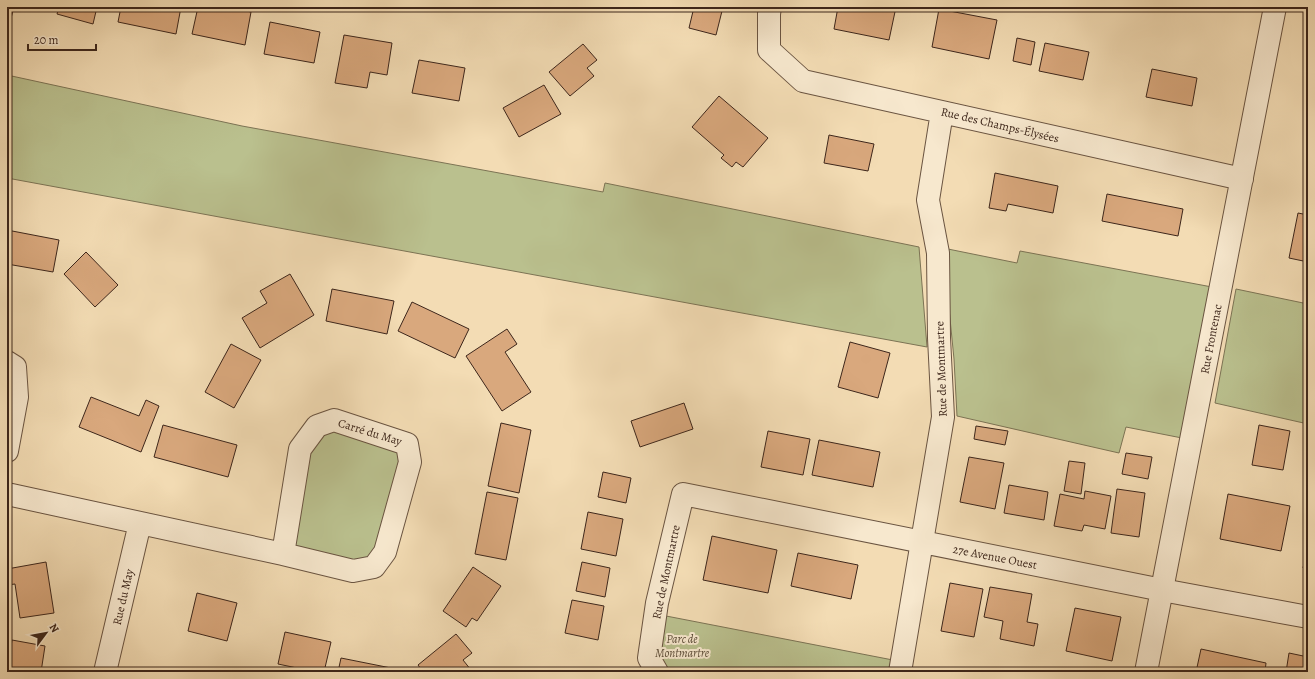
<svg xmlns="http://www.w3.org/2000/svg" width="1315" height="679" font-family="Alegreya,serif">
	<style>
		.green { fill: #bac08e; stroke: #7c7354 }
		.building { fill: #d9a87d; stroke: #3d261b }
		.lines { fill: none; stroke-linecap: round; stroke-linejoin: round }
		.minor-casing { stroke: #6a5441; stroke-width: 24 }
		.minor { stroke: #f7e8ce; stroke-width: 22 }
		.labels { text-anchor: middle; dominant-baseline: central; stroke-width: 4; stroke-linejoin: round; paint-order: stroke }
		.street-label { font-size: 12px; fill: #3d261b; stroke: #f7e8ce }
		.park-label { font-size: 12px; font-style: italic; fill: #5c4c38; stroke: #f7e8ce }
	</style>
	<rect width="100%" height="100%" fill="#f3dcb4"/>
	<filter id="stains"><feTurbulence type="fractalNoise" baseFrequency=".005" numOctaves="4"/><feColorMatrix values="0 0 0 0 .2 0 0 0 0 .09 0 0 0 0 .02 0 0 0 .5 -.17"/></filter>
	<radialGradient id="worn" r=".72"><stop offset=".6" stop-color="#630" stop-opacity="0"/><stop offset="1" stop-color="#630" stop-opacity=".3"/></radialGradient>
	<!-- green -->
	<path class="green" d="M7,75L242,126L603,192L605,183L919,247L927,347L7,178Z
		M943,248L1017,263L1020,251L1212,287L1182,438L1126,427L1119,453L957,416L954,359Z
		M1236,289L1308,304V424L1215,403Z
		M317,426L407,444L374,567L283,554Z
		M661,615L898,661L896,672H676L661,669L654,653Z"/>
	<!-- building -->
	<path class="building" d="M7,7H14L7,33Z
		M59,7H97L93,24L57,14Z
		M121,7H181L176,34L118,22Z
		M198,7H226L251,12L245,45L192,34Z
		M694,7H723L716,35L689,28Z
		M838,7H896L889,40L834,29Z
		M939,9L997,20L989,59L932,47Z
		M270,22L320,32L314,63L264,54Z
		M344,35L392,43L387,75L370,72L367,88L335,83Z
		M1017,38L1035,42L1031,65L1013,61Z
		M1045,43L1089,52L1083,80L1039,71Z
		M583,44L597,60L587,68L594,76L570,96L549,72Z
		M419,60L465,68L459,101L412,93Z
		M1152,69L1197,78L1192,106L1146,97Z
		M544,85L561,114L519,137L503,108Z
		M719,96L768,138L743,167L736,162L732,167L721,158L724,155L692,127Z
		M829,135L874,144L868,171L824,163Z
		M995,173L1058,186L1053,213L1008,204L1006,211L989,208Z
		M1107,194L1183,209L1178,236L1102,221Z
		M1298,213L1308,215V262L1289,258Z
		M7,230L59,240L53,272L7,264Z
		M86,252L118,285L95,307L64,274Z
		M290,274L314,315L260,348L242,318L267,303L260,291Z
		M332,289L394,301L387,334L326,321Z
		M412,302L469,329L455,358L398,331Z
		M507,329L517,344L505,352L531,392L502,411L466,356Z
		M850,342L890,353L878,398L838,387Z
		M231,344L261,360L234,408L205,392Z
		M91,397L139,416L146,400L159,406L141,452L79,427Z
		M684,403L693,429L640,447L631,421Z
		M501,423L531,430L519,493L488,486Z
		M163,425L237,445L228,477L154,457Z
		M1259,425L1290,431L1283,470L1252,465Z
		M976,426L1008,431L1005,445L974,439Z
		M768,431L810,439L803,475L761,467Z
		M819,440L880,452L873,487L812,475Z
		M1126,453L1152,457L1148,479L1122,474Z
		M969,457L1004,463L995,509L960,502Z
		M1069,461L1085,463L1081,494L1064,491Z
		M603,472L631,478L626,503L598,497Z
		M1009,485L1048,492L1044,520L1004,513Z
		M1117,489L1145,493L1139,537L1111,533Z
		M1085,491L1111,496L1105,529L1084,525L1082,531L1054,526L1060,494L1084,499Z
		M487,492L518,498L506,560L475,554Z
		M1228,494L1290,506L1281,551L1220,539Z
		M588,512L623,519L616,556L581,549Z
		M712,536L777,550L768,593L703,580Z
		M1308,544V569L1303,568Z
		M798,553L858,565L851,599L791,586Z
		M46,562L54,613L20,618L15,584L7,585V569Z
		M582,562L610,568L605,597L576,591Z
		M473,567L501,586L477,621L472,618L466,627L443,611Z
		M950,583L983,589L974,637L941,631Z
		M990,587L1032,594L1027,622L1038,624L1034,646L1000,639L1003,621L984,617Z
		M197,593L237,603L227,641L188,631Z
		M572,600L604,606L598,640L565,633Z
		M1075,608L1121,617L1112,661L1066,651Z
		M285,632L331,642L324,672H316L278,664Z
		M456,634L472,653L463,660L471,670L468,672H423L418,665Z
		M12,640L45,646L41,672H7Z
		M1201,649L1266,663L1265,672H1196Z
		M1289,653L1308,657V672H1286Z
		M341,658L391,668L390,672H338Z"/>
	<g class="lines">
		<!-- minor casing -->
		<g class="minor-casing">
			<path id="minor" d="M770,7L769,14V50L803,81L1242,179
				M7,362L15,367L17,397L7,451
				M7,494L283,554L353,571L374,567L385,552L410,462L407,444L334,420L317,426L300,449L283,554
				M105,672L140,523
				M657,672L649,658L657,603L683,494L1162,590L1308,617
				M900,672L943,417L939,338L938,253L928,200L942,112
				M1146,672L1275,7"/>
		</g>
		<!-- minor -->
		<use href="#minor" class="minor"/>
	</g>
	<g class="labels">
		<!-- street labels -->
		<g class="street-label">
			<text transform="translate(1000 125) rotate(13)">Rue des Champs-Élysées</text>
			<text transform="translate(1211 339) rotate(-79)">Rue Frontenac</text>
			<text transform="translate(941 369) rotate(-92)">Rue de Montmartre</text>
			<text transform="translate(370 432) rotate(17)">Carré du May</text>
			<text transform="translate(995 557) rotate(11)">27e Avenue Ouest</text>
			<text transform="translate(666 572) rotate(-78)">Rue de Montmartre</text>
			<text transform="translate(123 597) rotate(-77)">Rue du May</text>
		</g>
		<!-- park labels -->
		<g class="park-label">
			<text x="682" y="639">Parc de<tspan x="682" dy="14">Montmartre</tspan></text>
		</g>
	</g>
	<!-- margin -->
	<rect width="1315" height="679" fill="none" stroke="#f3dcb4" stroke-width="24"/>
	<rect x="8" y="8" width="1299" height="663" fill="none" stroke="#3d261b" stroke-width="2"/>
	<rect x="12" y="12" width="1291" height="655" fill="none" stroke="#3d261b"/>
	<!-- north arrow -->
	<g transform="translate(46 633) rotate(58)" stroke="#f7e8ce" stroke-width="3" paint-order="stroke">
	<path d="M0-3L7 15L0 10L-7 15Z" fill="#3d261b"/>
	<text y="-6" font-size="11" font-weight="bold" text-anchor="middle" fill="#3d261b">N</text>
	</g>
	<!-- scale -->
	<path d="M28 44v6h68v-6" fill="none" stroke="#3d261b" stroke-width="2"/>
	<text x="34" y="44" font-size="12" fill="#3d261b" stroke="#f7e8ce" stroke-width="3" paint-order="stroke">20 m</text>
	<rect width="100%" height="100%" filter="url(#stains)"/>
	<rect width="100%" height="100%" fill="url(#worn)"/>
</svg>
